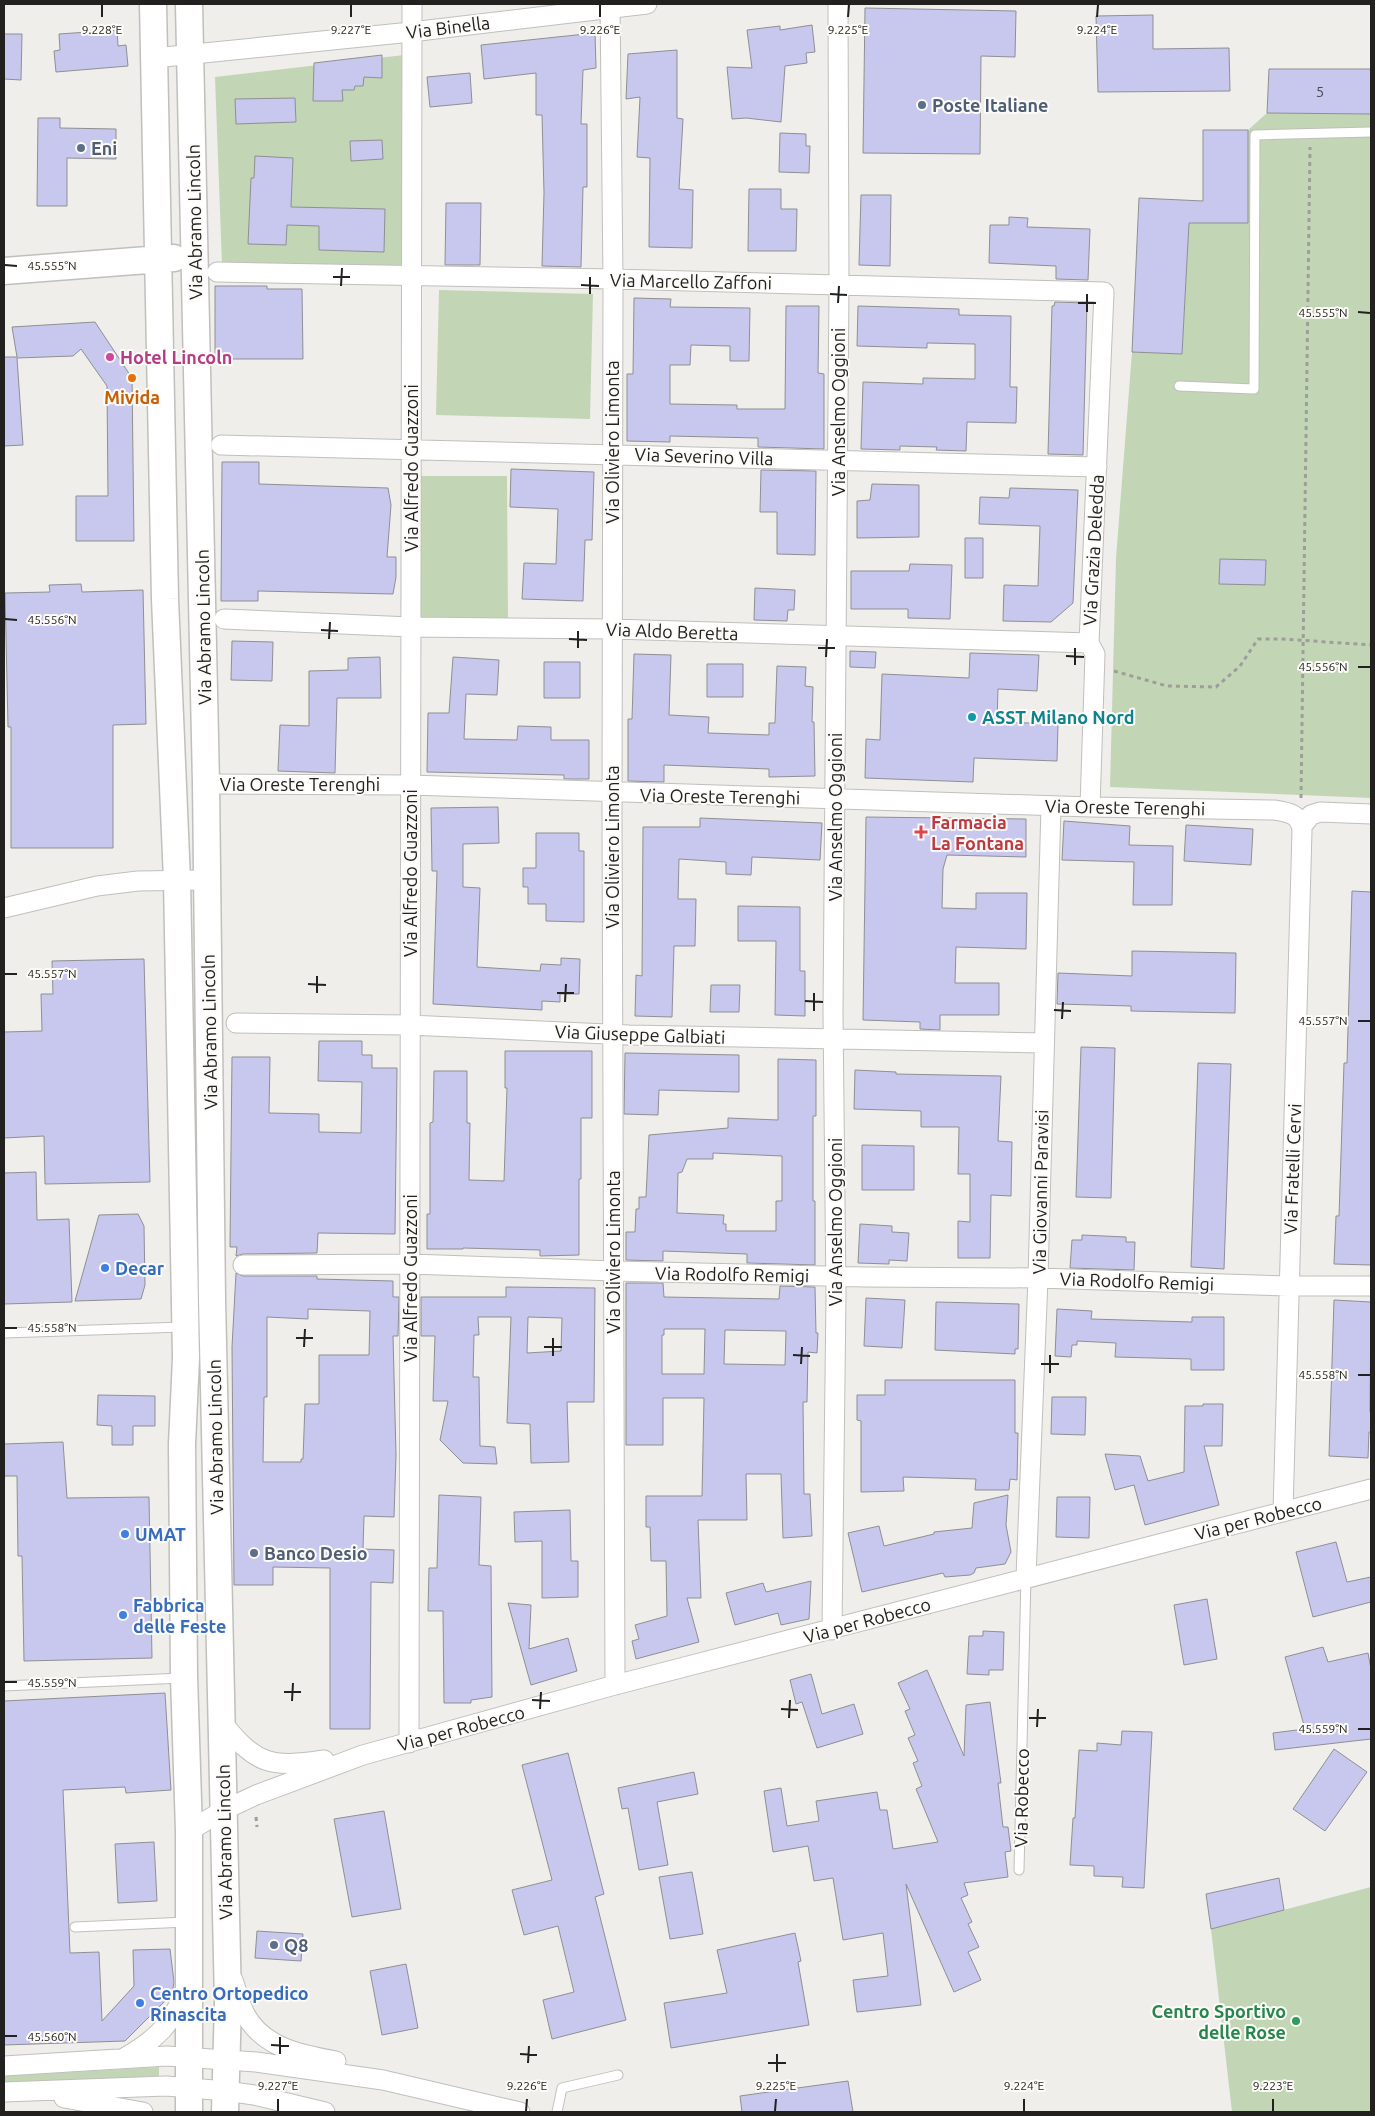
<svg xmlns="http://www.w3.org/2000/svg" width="1375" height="2116" font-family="Ubuntu,sans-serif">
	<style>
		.green { fill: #c2d6b6 }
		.building { fill: #c8c7ee; stroke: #8f8f93; fill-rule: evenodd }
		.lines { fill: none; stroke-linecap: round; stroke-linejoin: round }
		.lane-casing { stroke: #c0bfbb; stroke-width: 11 }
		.street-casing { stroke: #c0bfbb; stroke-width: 21 }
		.secondary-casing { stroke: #c0bfbb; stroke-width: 29 }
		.path { stroke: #9e9d9a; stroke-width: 3; stroke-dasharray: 4 4; stroke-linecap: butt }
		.lane { stroke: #fff; stroke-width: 9 }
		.street { stroke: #fff; stroke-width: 19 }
		.secondary { stroke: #fff; stroke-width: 26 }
		.ticks { fill: none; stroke: #222120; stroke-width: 2 }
		.service-dot { fill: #5c6f8a; stroke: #fdfbf7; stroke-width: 2 }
		.hotel-dot { fill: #d1479c; stroke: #fdfbf7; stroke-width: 2 }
		.food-dot { fill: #e8710a; stroke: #fdfbf7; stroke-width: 2 }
		.culture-dot { fill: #0f9aa8; stroke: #fdfbf7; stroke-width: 2 }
		.health-dot { fill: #e0444e; stroke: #fdfbf7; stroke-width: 2 }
		.shop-dot { fill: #3f7fe0; stroke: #fdfbf7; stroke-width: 2 }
		.leisure-dot { fill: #2e9e5b; stroke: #fdfbf7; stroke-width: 2 }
		.labels { text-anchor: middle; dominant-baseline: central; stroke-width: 4; stroke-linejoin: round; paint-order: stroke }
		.number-label { font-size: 15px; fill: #4c4a54 }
		.street-label { font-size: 18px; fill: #222120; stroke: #fdfbf7 }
		.service-label { font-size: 18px; font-weight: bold; fill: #4e5e75; stroke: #fdfbf7; text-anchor: start }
		.hotel-label { font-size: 18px; font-weight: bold; fill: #b23c85; stroke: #fdfbf7; text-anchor: start }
		.food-label { font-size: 18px; font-weight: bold; fill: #c56008; stroke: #fdfbf7 }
		.culture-label { font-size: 18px; font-weight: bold; fill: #0d838f; stroke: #fdfbf7; text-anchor: start }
		.health-label { font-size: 18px; font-weight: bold; fill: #be3a42; stroke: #fdfbf7; text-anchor: start }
		.shop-label { font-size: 18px; font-weight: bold; fill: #366cbe; stroke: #fdfbf7; text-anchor: start }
		.leisure-label { font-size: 18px; font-weight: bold; fill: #27864d; stroke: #fdfbf7; text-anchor: end }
		.ticks-label { font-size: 12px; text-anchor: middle; fill: #222120; stroke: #fdfbf7; stroke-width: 4; stroke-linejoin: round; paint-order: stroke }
	</style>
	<rect width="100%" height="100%" fill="#efeeea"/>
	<!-- green -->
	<path class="green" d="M404,55L405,269L222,264L215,77Z
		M1267,113L1371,114V798L1110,787L1116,558L1132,352L1182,354L1189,223H1248V130Z
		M439,290L593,294L590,419L436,415Z
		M421,476H507L508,622H421Z
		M1371,1887V2112H1232L1211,1929Z
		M159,2067V2076L4,2085V2076Z"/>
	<!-- building -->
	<path class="building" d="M865,8L1016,11L1015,57L981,56L980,154L863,153Z
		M1153,15V49L1229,48L1230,91L1098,92L1096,16Z
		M812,25L815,52L806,53L807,63L785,66L781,122L746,118L732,119L727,67L752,68L747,30L780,26V30Z
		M117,30L118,46L126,45L128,66L56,72L54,51L60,50L59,34Z
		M595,33L596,68L583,70L581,124H587V187H583L581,267L542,266L544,193L542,115H536V73L484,79L481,45Z
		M4,34H22L21,80L4,79Z
		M677,50V118L683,119L679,189L693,190L692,248L649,247L650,158L637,157L640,97L626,99L628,54Z
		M382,55V78L364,77L363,86H355L354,90H342L343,101H313L314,63Z
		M1269,69H1371V114L1267,113Z
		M470,73L472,103L430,107L427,77Z
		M295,98L296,122L236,124L235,99Z
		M38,118H60V128L116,129V159L67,158V206H37Z
		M1203,130H1248V223H1189L1182,354L1132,352L1139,198L1203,201Z
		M780,133L806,134V146H810L809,173L779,172Z
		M382,140L383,159L351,161L350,141Z
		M255,156L293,158L291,207L385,209L384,252L319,250V226L287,225L286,245L248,244L251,178H254Z
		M749,189H781V209H797L796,251H748Z
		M861,195H891L890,266L859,265Z
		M446,203H481L480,265H445Z
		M1009,217L1028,218L1027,227L1090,229L1088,280L1056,279V266L989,263L990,225H1009Z
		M215,286H267V289H302L303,359H215Z
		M634,298L671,299L670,307L750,308L749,361H730V346L691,345L690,365H670V404L737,405V409H785L786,306H819L818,373L824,374V449L758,447V438L670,436V442L627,441V374H633Z
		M1055,302L1087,303L1083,455L1048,454L1052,306H1054Z
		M858,306L959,309V315L1011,316L1010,387H1017L1016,423L967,422L966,451L936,450L937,447L900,446V450L861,449L863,382L923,384V378L975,379V344L927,343V348L857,346Z
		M95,322L132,378L134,541H76V496H108L107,386L81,349L73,356L17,358L23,445L4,446V357H17L12,327Z
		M222,462H259V484L388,488L391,505L387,557H396V577L393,594L258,591V601H221Z
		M511,469L594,472L592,540H585L583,601L522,599L524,563L556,564L558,509L510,507Z
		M761,470L816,471L815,555L777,554V512H760Z
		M872,484L919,485V537L857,538V501L870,500Z
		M1010,488L1078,490L1073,603L1051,622L1003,621L1004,585L1038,586L1040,526L979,524L980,497L1009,498Z
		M965,538H983V578H965Z
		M1220,559L1266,560L1265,585L1219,584Z
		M910,564L952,565L950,619L908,618V609H851V571H909Z
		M81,584L82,592L143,590L146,724L113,725V848H11V727H8L5,593L50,592L49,585Z
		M755,588L795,590L794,610H788L787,621L754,620Z
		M232,641L273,642L272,681L231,680Z
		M850,651L876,652L875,668L850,667Z
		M970,653L1039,655L1037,691L998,689L997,722L1058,724L1057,761L974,758L973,782L865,778L866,739L880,740L882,674L969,678Z
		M634,654L671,655L669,715L709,717L708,733L769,735V723H775L777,666L806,667L805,686L813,687L812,722H814L815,776L769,777V769L664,765V782L628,781V719H632Z
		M380,657L381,698H337L335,773L278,771L280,725L309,726V671L348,670V658Z
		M453,657L499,660L497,695L466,694L464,739L517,740L518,726L551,727V740H589V779H564V775L427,772L428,713H449Z
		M544,662H580V698H544Z
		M707,664H743V697H707Z
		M498,807L499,843L463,844V887L480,888L477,967L540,971L541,964L561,965V958L580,959L579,994H560V1002L542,1001V1010L433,1004L437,871H432L431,808Z
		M866,817L1026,819V857L947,855L943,869L942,908L976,909V893H1027L1026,949L956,947L955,983H999V1015H940V1030L920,1029V1022L863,1020Z
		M700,818L822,823L820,860L752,857L751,875L726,874V862L679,859L678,899H696L695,946H674L672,1017L635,1016L636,975L642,976L643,827H700Z
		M1064,821L1130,826L1129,845L1173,846L1172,905H1133L1134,862L1062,860Z
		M1186,825L1253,829L1251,865L1184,861Z
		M536,833H579V851H584V922L546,921V904H528V887H523V868H536Z
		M1352,891L1371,892V1265L1334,1264L1336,1216H1339L1344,1063H1347Z
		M738,906L800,907V971H805V1016L775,1015L776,941H738Z
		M1132,951L1236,953L1235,1013L1131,1011V1006L1057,1004L1058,973L1132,976Z
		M144,959L150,1182L45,1184L44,1136L4,1138V1032L42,1031L41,994H53L52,961Z
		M711,985H740L739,1012H710Z
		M319,1041H362V1055H372V1068H397L395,1234L318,1233L317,1253L243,1254L236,1256L237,1247H230L232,1057H270L269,1113L319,1114V1132L361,1133L362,1082L318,1081Z
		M1081,1047L1115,1048L1111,1198L1076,1197Z
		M505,1051H592V1118H581V1179H579V1255L540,1256V1250L463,1248V1249H427V1214H430V1123L433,1122L434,1071H467V1123H470L469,1180L504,1181L507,1088H505Z
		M625,1053L739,1055V1092L659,1090L658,1115L624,1114Z
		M778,1059L816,1060V1116H813V1201H815V1265L747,1263V1254L663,1251V1261L626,1260V1232H635L636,1209H639V1197H646L649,1135L728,1128V1118L778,1120ZM713,1153L782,1156V1201H776V1231H726V1224H723L724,1215L677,1213L678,1173L682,1172L687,1159H713Z
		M1198,1063L1231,1064L1224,1269L1191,1267Z
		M855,1070L896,1072V1074L1001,1076L998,1141L1012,1142L1011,1196L991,1195L990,1258H958V1221L970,1222V1174H958L959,1127H921V1111L854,1109Z
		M862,1145L914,1146V1190H862Z
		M36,1172L37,1220L69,1219L72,1302L4,1304V1173Z
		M138,1214L144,1226L145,1285L141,1299L75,1301L99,1215Z
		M860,1224L892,1226V1232L909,1233L907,1261L889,1260V1264L858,1263Z
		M1082,1235L1126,1237V1242H1135L1134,1270L1070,1268L1072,1240H1082Z
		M236,1273L243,1276H317V1279L393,1281V1297H399L398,1336H393L396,1455L394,1517L364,1516L363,1549L394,1550L393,1583L371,1582L370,1729H330V1568L273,1567V1585H234L232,1347ZM308,1309L370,1311L369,1355H319V1404H305L303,1459H301V1462H263L264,1397H267V1317L308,1319Z
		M626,1283H663L664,1297L779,1299L780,1286L815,1287L816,1333H818L817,1353L808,1352L807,1402H803L804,1494H810L812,1536L783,1538L781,1474H746L747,1520H698L701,1598H687L699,1642L636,1659L632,1641L639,1639L635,1625L667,1616L666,1561H651L650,1527H646V1496H702L704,1398H663V1445H626ZM664,1329H705L704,1374H662V1335H664ZM725,1330L786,1331L785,1365L724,1364Z
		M506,1287L595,1288L594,1402H567L569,1462L531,1463L530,1424L507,1423L511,1317H478L479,1335H474L473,1377H479L480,1446L495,1447L497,1464L463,1463L440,1440L448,1401H433L435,1336H421V1297H506ZM528,1317L562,1318L561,1351L527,1353Z
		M866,1298L905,1300L902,1348L864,1346Z
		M1334,1300L1371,1302L1370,1412H1371V1432H1369L1368,1458L1329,1456Z
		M936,1302L1019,1304L1018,1349H1015V1354L935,1350Z
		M1057,1309L1092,1311L1091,1319L1192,1322V1317H1224V1370H1191V1359L1115,1357L1116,1343L1077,1341V1345H1072L1071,1357L1055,1356Z
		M885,1380H1015V1433H1018L1017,1480L1010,1479L1009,1490H975L976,1479L903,1477L904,1491L861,1492V1421L857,1420V1395H885Z
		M98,1395L155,1396V1426H133V1445H112V1426L97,1425Z
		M1052,1397H1086L1085,1435L1051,1434Z
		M1203,1404H1223L1222,1446H1204L1219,1505L1145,1525L1134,1485L1115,1490L1105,1454L1140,1456L1148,1481L1184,1472L1185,1406H1203Z
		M63,1442L67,1498L149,1497L152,1658L24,1661L22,1556H18L17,1476H4V1444Z
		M439,1495L481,1497L479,1565L491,1566L492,1697L471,1700V1703H444L443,1611H428L429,1568H437Z
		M1008,1495L1006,1525L1011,1552L1005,1564L976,1568L974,1573L970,1575L945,1577L943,1573L862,1592L848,1533L879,1526L884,1546L934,1534V1532L972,1528L974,1503Z
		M1057,1497H1090L1089,1538L1056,1537Z
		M570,1510L571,1561H578V1597L542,1598V1541L515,1542L514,1512Z
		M1336,1542L1347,1582L1371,1577V1602L1313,1617L1296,1552Z
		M811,1581L809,1619L781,1625L778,1613L735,1625L726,1593L763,1583L766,1592Z
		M1207,1599L1217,1659L1184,1665L1174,1605Z
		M508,1603L531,1605L529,1649L568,1638L577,1671L531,1685Z
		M983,1631L1004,1632L1003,1670H989V1675L967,1674L969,1636H983Z
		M1323,1647L1328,1662L1368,1653L1371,1669V1739L1275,1750L1273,1733L1305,1729L1285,1657Z
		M927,1670L964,1756L966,1705L990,1702L1001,1783H998L1003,1827H1008L1011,1851L1005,1852L1008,1877L964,1883L968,1895L961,1898L972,1922L968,1924L979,1947L968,1952L981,1980L954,1992L906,1884L921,2005L857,2012L853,1980L888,1976L883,1933L843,1940L833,1878L814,1881L808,1846L773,1852L764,1791L781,1788L787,1826L819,1821L816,1801L877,1792L880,1810H887L893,1849L938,1842L916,1789L922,1786L913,1763L918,1761L908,1738L915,1735L905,1711L910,1709L898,1683Z
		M811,1674L822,1714L854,1704L863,1734L817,1748L802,1702L796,1704L790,1680Z
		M165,1693L171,1790L126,1793L125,1787L63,1790L70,1953L99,1952L102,2021L134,1986L133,1950L170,1949L174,1982L172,1994L125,2041L4,2045V1701Z
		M1122,1731L1152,1732L1144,1888L1122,1887L1123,1877L1094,1876V1866L1070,1865L1073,1818H1075L1079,1750L1097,1751V1743L1121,1745Z
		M1334,1749L1367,1772L1325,1831L1293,1809Z
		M568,1753L604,1894L595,1897L626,2020L552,2039L543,2000L574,1992L558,1926L524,1935L512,1890L552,1880L522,1765Z
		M694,1772L698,1794L657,1802L668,1865L639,1870L628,1808L622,1809L618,1788Z
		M384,1811L401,1909L352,1917L334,1819Z
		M154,1842L157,1901L118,1903L115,1844Z
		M692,1872L703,1934L670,1939L659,1877Z
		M1279,1878L1284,1910L1211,1929L1206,1894Z
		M257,1931L303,1934L301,1961L255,1958Z
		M795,1933L801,1961L798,1962L809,2025L671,2048L664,2003L727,1993L717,1950Z
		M406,1964L418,2028L382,2035L370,1971Z
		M848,2081L853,2112H742L740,2096Z"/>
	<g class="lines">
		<!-- lane casing -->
		<g class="lane-casing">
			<path id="lane" d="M1179,386L1254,389L1255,135L1371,132
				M4,1333L183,1327
				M4,1686L182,1678
				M1019,1870L1026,1577
				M75,1927L187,1922
				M557,2112L562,2088L618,2075"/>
		</g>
		<!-- street casing -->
		<g class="street-casing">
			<path id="street" d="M610,4L613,279L612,815L615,1685
				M154,58L411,32L647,4
				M217,272L613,279L1104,292L1089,643L1095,654L1090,807
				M221,445L1097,467
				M224,619L411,627L612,629L1089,643
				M206,784L411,785L1090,807L1274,810C1288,812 1301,814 1302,831L1283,1512
				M1302,826L1311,815L1320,812L1371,814
				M4,908L97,886L138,881L206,880
				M236,1023L409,1025L629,1035L1044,1043
				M243,1265L411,1264L614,1271L865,1277L1038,1278L1289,1286H1371
				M1026,1577L1038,1278L1051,806
				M832,1630L836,1295L833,1013L839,285L838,4
				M221,1721C256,1765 270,1768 324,1760
				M409,1743L412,4
				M189,1831L224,1810L256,1795L363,1755L615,1685L1371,1489
				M233,1980C237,1991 240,2004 245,2014C263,2048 302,2055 336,2061
				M124,2058C156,2040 173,2023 186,1989
				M4,2066L167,2056L256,2062L383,2080L520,2112
				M4,2092L166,2086L226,2091L254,2095L325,2112
				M64,2098L143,2112"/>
		</g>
		<!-- secondary casing -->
		<g class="secondary-casing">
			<path id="secondary" d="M153,4L165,599L177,880L186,1358L182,1444L184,1677L189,1831V2112
				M189,4L206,784L212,1300L228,2002L225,2112
				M4,271L174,258"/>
		</g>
		<!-- path -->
		<path class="path" d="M1114,671L1167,686L1216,687L1240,666L1258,639H1283L1371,645
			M1301,798L1310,147
			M256,1817L257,1827"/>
		<!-- lane -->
		<use href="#lane" class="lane"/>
		<!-- street -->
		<use href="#street" class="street"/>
		<!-- secondary -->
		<use href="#secondary" class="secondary"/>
	</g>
	<!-- ticks -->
	<path class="ticks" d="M102,17V5M351,17V5M600,17V5M848,17L849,5M1097,17L1098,5M5,265L17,266M333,277H350M581,285L599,286M341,286L342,268M590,294V277M830,294L847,295M838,303L839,286M1078,303H1096M1087,312V294M1358,312L1370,313M5,619L17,620M321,630L338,631M329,639L330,622M569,639L587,640M578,648V631M818,648H835M1066,656L1084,657M826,657L827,639M1075,665V648M1358,667H1370M5,974H17M308,984L326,985M317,993V976M557,993H574M805,1001L823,1002M565,1002L566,984M1054,1010L1071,1011M814,1011V993M1062,1019L1063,1002M1358,1021H1370M5,1328H17M296,1338H313M304,1347L305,1329M544,1347H562M793,1355L810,1356M553,1356V1338M801,1364L802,1347M1041,1364H1059M1050,1373V1355M1358,1375H1370M5,1682H17M284,1692H301M532,1700L550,1701M292,1701L293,1683M540,1709L541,1692M781,1709L798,1710M789,1718L790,1700M1029,1718H1046M1037,1727L1038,1709M1358,1729H1370M5,2036H17M271,2045L289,2046M280,2054V2037M520,2054L537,2055M528,2063L529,2046M768,2063H786M777,2072V2054M278,2111V2099M526,2111L527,2099M775,2111L776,2099M1024,2111V2099M1273,2111V2099"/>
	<!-- markers -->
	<g class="service-dot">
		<circle cx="922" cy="105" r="5"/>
		<circle cx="81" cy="148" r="5"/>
		<circle cx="254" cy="1553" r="5"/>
		<circle cx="274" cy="1945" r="5"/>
	</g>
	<circle class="hotel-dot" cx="110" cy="357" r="5"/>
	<circle class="food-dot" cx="132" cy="378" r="5"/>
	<circle class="culture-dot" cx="972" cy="717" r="5"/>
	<path class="health-dot" d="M918.5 824.5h5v5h5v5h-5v5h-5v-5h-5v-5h5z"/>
	<g class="shop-dot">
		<circle cx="105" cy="1268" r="5"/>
		<circle cx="125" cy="1534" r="5"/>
		<circle cx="123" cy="1615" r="5"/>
		<circle cx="140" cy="2003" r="5"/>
	</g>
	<circle class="leisure-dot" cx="1296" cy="2021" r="5"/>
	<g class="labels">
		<!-- number labels -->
		<g class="number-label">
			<text x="1320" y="91">5</text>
		</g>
		<!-- street labels -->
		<g class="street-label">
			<text transform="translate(448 27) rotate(-7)">Via Binella</text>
			<text transform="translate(194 222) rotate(-91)">Via Abramo Lincoln</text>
			<text transform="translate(691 281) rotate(1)">Via Marcello Zaffoni</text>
			<text transform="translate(838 412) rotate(-90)">Via Anselmo Oggioni</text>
			<text transform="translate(612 442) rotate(-90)">Via Oliviero Limonta</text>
			<text transform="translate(704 456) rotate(2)">Via Severino Villa</text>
			<text transform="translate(411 468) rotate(-90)">Via Alfredo Guazzoni</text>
			<text transform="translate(1093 550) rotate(-87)">Via Grazia Deledda</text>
			<text transform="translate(203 627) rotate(-91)">Via Abramo Lincoln</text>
			<text transform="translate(672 631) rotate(2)">Via Aldo Beretta</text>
			<text x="300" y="784">Via Oreste Terenghi</text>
			<text transform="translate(720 796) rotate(1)">Via Oreste Terenghi</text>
			<text transform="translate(1125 807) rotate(1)">Via Oreste Terenghi</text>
			<text transform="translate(835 817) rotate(-90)">Via Anselmo Oggioni</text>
			<text transform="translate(612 847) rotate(-90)">Via Oliviero Limonta</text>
			<text transform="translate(410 873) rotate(-90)">Via Alfredo Guazzoni</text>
			<text transform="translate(209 1032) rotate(-91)">Via Abramo Lincoln</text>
			<text transform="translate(640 1034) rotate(2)">Via Giuseppe Galbiati</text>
			<text transform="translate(1292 1169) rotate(-88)">Via Fratelli Cervi</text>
			<text transform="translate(1040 1192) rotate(-89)">Via Giovanni Paravisi</text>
			<text transform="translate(835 1222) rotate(-90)">Via Anselmo Oggioni</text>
			<text transform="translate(613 1252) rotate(-90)">Via Oliviero Limonta</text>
			<text transform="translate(732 1274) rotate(1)">Via Rodolfo Remigi</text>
			<text transform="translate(410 1278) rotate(-90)">Via Alfredo Guazzoni</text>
			<text transform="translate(1137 1281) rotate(2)">Via Rodolfo Remigi</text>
			<text transform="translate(215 1437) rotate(-91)">Via Abramo Lincoln</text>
			<text transform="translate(1258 1518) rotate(-14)">Via per Robecco</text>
			<text transform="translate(867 1620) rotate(-15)">Via per Robecco</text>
			<text transform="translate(461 1728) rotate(-15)">Via per Robecco</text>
			<text transform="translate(1021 1798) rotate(-89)">Via Robecco</text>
			<text transform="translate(224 1842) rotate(-91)">Via Abramo Lincoln</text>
		</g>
		<!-- service labels -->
		<g class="service-label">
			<text x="932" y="105">Poste Italiane</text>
			<text x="91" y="148">Eni</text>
			<text x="264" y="1553">Banco Desio</text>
			<text x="284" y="1945">Q8</text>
		</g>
		<!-- hotel labels -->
		<g class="hotel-label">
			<text x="120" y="357">Hotel Lincoln</text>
		</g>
		<!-- food labels -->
		<g class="food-label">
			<text x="132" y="397">Mivida</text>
		</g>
		<!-- culture labels -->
		<g class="culture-label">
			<text x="982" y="717">ASST Milano Nord</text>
		</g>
		<!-- health labels -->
		<g class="health-label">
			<text x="931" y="822">Farmacia<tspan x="931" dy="21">La Fontana</tspan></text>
		</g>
		<!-- shop labels -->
		<g class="shop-label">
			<text x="115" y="1268">Decar</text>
			<text x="135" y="1534">UMAT</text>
			<text x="133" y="1605">Fabbrica<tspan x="133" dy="21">delle Feste</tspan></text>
			<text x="150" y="1993">Centro Ortopedico<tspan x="150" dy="21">Rinascita</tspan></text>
		</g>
		<!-- leisure labels -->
		<g class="leisure-label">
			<text x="1286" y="2011">Centro Sportivo<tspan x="1286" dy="21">delle Rose</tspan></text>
		</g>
	</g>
	<g class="ticks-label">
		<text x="102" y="34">9.228°E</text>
		<text x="351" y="34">9.227°E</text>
		<text x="600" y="34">9.226°E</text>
		<text x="848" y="34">9.225°E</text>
		<text x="1097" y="34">9.224°E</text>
		<text x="52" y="270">45.555°N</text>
		<text x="1323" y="317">45.555°N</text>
		<text x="52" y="624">45.556°N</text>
		<text x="1323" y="671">45.556°N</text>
		<text x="52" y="978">45.557°N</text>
		<text x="1323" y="1025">45.557°N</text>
		<text x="52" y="1332">45.558°N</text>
		<text x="1323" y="1379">45.558°N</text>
		<text x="52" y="1687">45.559°N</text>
		<text x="1323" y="1733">45.559°N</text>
		<text x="52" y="2041">45.560°N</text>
		<text x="278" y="2090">9.227°E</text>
		<text x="527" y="2090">9.226°E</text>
		<text x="776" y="2090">9.225°E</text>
		<text x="1024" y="2090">9.224°E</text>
		<text x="1273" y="2090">9.223°E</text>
	</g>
	<!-- border -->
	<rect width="1375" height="2116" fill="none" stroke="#222120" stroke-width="10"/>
</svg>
